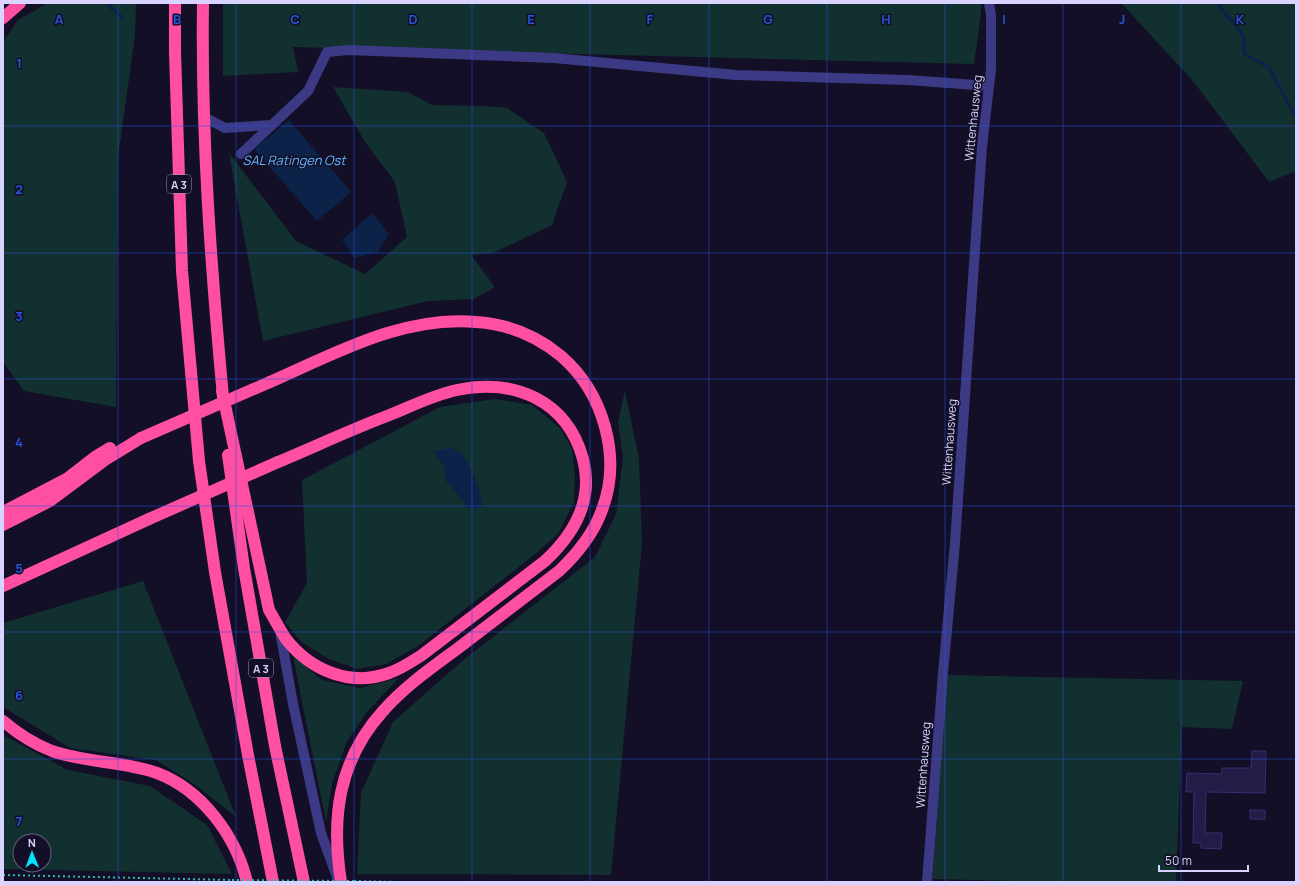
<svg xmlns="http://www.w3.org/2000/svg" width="1299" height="885" font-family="Manrope,sans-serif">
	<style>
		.green { fill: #12302f; fill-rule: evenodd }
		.water { fill: #0c2248 }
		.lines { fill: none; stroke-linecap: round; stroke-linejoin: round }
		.stream { stroke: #0c2248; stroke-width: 3.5 }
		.building { fill: #241b47; stroke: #3b2d73 }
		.path { stroke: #2fb8b0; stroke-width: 2; stroke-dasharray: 2 3; stroke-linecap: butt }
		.minor { stroke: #3d3a85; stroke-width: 10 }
		.highway { stroke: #ff4fa3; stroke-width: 12 }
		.path-bridge { stroke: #2fb8b0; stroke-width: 2; stroke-dasharray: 2 3; stroke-linecap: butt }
		.highway-bridge { stroke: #ff4fa3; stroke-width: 12 }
		.grid { fill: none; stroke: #2655da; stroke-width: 1; stroke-opacity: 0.55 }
		.labels { text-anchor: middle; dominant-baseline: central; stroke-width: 3; stroke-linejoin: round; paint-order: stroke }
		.shield { fill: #130f26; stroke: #9e99be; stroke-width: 1 }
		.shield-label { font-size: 11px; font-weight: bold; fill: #d9d4ff }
		.street-label { font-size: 12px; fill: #d9d4ff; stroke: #130f26 }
		.water-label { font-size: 13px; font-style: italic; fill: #62b6ff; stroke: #130f26 }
		.grid-label { font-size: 13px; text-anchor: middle; font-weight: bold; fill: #2655da; stroke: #130f26; stroke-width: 3; stroke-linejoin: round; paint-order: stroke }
	</style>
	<rect width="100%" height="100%" fill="#130f26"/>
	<!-- green -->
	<path class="green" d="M48,3H136L135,35L118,158L116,407L24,391L3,362V42L18,20Z
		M223,3H981V14L974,64L293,47L298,72L223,76Z
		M1121,3H1296V171L1269,182L1193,81Z
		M333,87L408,92L432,105L484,106L507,108L544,133L567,182L552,225L493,253L471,255L495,287L474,299L428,301L263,341L229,153L296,241L365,274L407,237L395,182L365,142Z
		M625,391L639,459L642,544L611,875L357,874L361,793L393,722L462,661L595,557L616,514L623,457L618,422Z
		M495,399L532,405L560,428L572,449L575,477L574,502L558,534L534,555L418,646L386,664L357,669L329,659L301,642L285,622L307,583L302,480L440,407Z
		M143,581L236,817L194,784L156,760L70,748L3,707V623Z
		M293,656L322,680L360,688L399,678L368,711L347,741L332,784L326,822Z
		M946,675L1243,681L1232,729L1182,727L1176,882H1059L933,879Z
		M3,735L68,770L150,786L207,825L232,874L3,869ZM20,841H44V865H20Z"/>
	<!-- water -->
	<path class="water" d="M289,120L351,192L317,221L254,149Z
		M372,213L389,234L378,252L355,258L342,240Z
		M452,448L464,456L478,485L483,505L475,510L467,508L456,492L446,482L444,466L433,451Z"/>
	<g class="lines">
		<!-- stream -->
		<path class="stream" d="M109,3L111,8L123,18
			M1218,3L1228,18L1235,23L1244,38V54L1269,67L1291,109L1296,116"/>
	</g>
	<!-- building -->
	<path class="building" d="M1252,751H1266L1265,793L1206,792L1205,833H1222L1221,849L1201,848V843H1193L1194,792H1186L1187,773L1222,774V768H1251Z
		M1250,810H1265V819H1250Z"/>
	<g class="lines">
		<!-- path -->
		<path class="path" d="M3,875L232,880
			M354,881L398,882
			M528,882H563"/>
		<!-- minor -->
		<path class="minor" d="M204,117L225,128L271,125
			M241,154L308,91L327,52L349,50L554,58L736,75L908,80L989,86
			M280,631L293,704L321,833L338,880
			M927,882L943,673L955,543L982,147L991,69V15L989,3"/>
		<!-- highway -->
		<path class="highway" d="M175,3V52L182,271L199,461L215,572L248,755L273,882
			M203,3C201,135 211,266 223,397
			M3,18L20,3
			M270,382C334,354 403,315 476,322C507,324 537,336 561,356C604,393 622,458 602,510C593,535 577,554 559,571C525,597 491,623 457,649C431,668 404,687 383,711C338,761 331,818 341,882
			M222,391L269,610C275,620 280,630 286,639C311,671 351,687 389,673C401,669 411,662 422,655L545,561C574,534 594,500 583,459C567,400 514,378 457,390C433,395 410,407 387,416C350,430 314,447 278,462
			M228,455L244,568L275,746L304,882
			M3,512L68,478L95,457L110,448
			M3,525L50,501L105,460L141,438
			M3,586L149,519
			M3,721C18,734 34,744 52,751C86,763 123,761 157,773C202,790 236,836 247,882"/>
		<!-- path-bridge -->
		<path class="path-bridge" d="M232,880L354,881"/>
		<!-- highway-bridge -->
		<path class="highway-bridge" d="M141,438L270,382
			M149,519L278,462"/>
	</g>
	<!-- grid -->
	<path class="grid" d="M118,3V882M236,3V882M354,3V882M472,3V882M590,3V882M709,3V882M827,3V882M945,3V882M1063,3V882M1181,3V882M3,126H1296M3,253H1296M3,379H1296M3,506H1296M3,632H1296M3,759H1296"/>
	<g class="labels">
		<!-- shield labels -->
		<g class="shield">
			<rect x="167" y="175" width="24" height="18" rx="3"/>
			<rect x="249" y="659" width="24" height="18" rx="3"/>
		</g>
		<g class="shield-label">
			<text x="179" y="184">A 3</text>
			<text x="261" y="668">A 3</text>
		</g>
		<!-- street labels -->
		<g class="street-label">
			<text transform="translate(973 118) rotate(-84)">Wittenhausweg</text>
			<text transform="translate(949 442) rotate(-86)">Wittenhausweg</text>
			<text transform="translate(923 765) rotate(-86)">Wittenhausweg</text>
		</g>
		<!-- water labels -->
		<g class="water-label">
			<text x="294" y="160">SAL Ratingen Ost</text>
		</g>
	</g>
	<g class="grid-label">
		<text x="59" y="24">A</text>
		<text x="177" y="24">B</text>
		<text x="295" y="24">C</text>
		<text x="413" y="24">D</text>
		<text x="531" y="24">E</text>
		<text x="650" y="24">F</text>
		<text x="768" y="24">G</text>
		<text x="886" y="24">H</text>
		<text x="1004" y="24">I</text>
		<text x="1122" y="24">J</text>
		<text x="1240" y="24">K</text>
		<text x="19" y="68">1</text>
		<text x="19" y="194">2</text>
		<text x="19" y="321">3</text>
		<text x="19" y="447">4</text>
		<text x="19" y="573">5</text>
		<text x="19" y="700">6</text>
		<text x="19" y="826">7</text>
	</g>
	<!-- border -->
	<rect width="1299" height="885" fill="none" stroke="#d9d4ff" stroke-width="8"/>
	<!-- north arrow -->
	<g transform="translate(32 853) rotate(359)"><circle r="19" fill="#130f26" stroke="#625e7d"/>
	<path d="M0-3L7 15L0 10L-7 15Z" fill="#00e5ff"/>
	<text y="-6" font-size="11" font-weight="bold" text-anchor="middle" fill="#d9d4ff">N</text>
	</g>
	<!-- scale -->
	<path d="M1159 865v6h89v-6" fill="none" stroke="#d9d4ff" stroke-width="2"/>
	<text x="1165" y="865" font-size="12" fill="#d9d4ff" stroke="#130f26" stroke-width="3" paint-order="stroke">50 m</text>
</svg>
